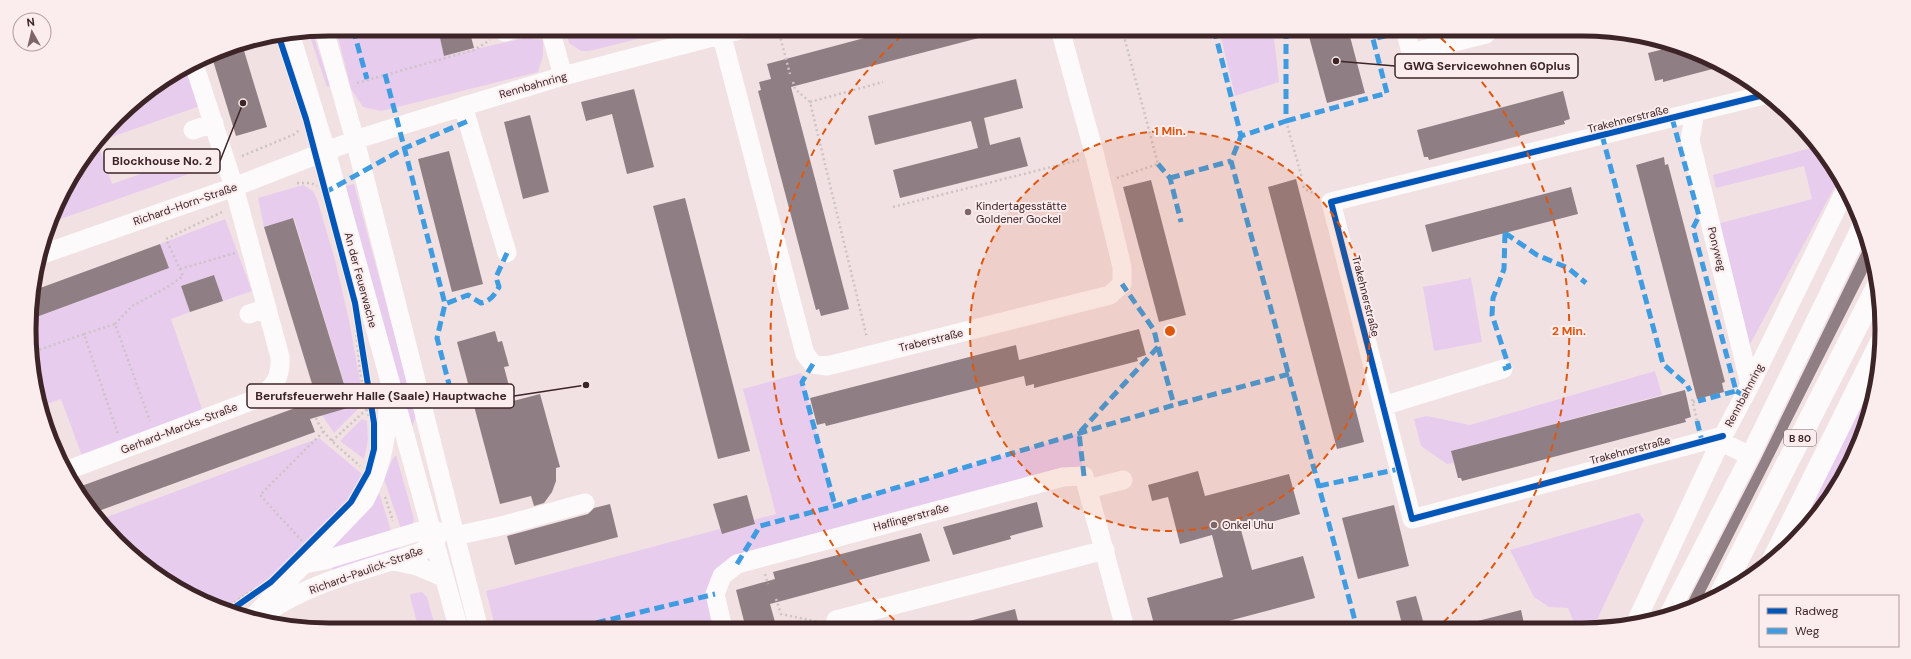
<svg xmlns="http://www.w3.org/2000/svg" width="1911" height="659" font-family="'DM Sans',sans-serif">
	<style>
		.green { fill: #e8ccee }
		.building { fill: #8f7f84 }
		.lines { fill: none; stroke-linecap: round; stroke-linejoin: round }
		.path { stroke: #ccc4c4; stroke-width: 2.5; stroke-dasharray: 2 3; stroke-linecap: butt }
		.minor { stroke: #fdfafb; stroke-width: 19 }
		.highway { stroke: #fdfafb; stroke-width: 22 }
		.quiet { stroke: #3f9ce0; stroke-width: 5; stroke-dasharray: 10 5; stroke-linecap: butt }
		.cycleway-casing { stroke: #fbeced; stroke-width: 8 }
		.cycleway { stroke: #0057b8; stroke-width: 6 }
		.ring { fill: none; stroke: #df560d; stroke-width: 2; stroke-dasharray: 7 5 }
		.poi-dot { fill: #7c6669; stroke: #fbeced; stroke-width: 1.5 }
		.labels { text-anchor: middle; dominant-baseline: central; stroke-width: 4; stroke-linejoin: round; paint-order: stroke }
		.shield { fill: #fbeced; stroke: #766062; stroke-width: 1 }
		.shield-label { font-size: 10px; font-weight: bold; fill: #3d2427 }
		.street-label { font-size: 11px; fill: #3d2427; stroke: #fbeced }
		.poi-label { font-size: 11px; fill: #3d2427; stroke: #fbeced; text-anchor: start }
		.rim { fill: none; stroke: #3d2427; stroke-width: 5 }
		.centre { fill: #df560d; stroke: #fbeced; stroke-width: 2 }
		.ring-label { font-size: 12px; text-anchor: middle; font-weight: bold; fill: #df560d; stroke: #fbeced; stroke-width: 4; stroke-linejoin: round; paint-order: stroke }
		.leader { fill: none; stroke: #3d2427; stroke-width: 1.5 }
		.callout-dot { fill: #3d2427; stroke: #fbeced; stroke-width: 1.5 }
		.callout { fill: #fbeced; stroke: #3d2427; stroke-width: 1.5 }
		.callout-label { font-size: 12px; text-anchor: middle; font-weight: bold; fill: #3d2427 }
	</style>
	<rect width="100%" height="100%" fill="#f1e1e3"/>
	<!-- green -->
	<path class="green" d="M336,29H438L444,56L525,38L543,40V56L538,72L381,111L363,107L351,89Z
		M566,29H677L589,51H581L569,43Z
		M1219,29H1273L1279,82L1235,96Z
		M308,31H312L330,86L327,87Z
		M190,67L203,105L97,142L112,184L201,153L206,168L52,222L60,196L91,146L131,104Z
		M1818,146L1840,177L1749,346L1717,224L1812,199L1804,166L1716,188L1713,175Z
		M354,184L410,392L400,394L346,186Z
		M303,185L313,191L317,199L335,260L349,320L364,403L334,433L322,415L351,406L294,218L264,227L258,198Z
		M225,219L252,291L223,301L214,275L181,286L190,312L171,319L203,412L82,456L61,399L39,407L30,349L31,319L169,268L160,244Z
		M1471,278L1482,342L1434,351L1423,287Z
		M1881,349L1872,407L1842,480L1779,556Z
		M1655,371L1662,395L1452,451L1454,463L1447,464L1421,446L1414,419L1427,416L1470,425Z
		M801,373L835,506L1079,433L1084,476L722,576L723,629L496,630L486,591L776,514L743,389Z
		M412,400L416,416L410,432L402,402Z
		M362,419L367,421L368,440L364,459L340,441Z
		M319,438L362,474L347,500L269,578L226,608L162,579L117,542L99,520Z
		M396,455L414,519L413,523L402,532L384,479L392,460Z
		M379,492L392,534L327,552Z
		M1639,513L1644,520L1593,628H1576L1568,608L1549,607L1534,597L1510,550Z
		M396,544L398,550L333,571L331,565Z
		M422,592L427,597L436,630H419L410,596L411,594Z"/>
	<!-- building -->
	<path class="building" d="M438,29H469L474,48L444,56Z
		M898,29H993L994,34L791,87L849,309L821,316L819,309L816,310L758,91L761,90L759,82L771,79L767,64Z
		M1307,29H1348L1365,93L1327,103Z
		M242,44L267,127L236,136L211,54Z
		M1676,46L1714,60L1724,66L1663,82V79L1655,81L1648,53Z
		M1016,79L1023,108L984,118L990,145L1020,137L1028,166L900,198L893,170L978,148L971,121L875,145L868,116Z
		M634,89L654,167L627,174L612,114L586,121L581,102Z
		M1563,91L1570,119L1564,121L1565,124L1429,160L1428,157H1424L1417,130Z
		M530,115L549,192L523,199L504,122Z
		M449,151L483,284L452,292L418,159Z
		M1664,157L1665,165L1668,164L1725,382L1722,383L1724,392L1697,399L1636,165Z
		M1296,179L1364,442L1337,449L1268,187Z
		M1151,180L1186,315L1159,322L1123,187Z
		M1571,187L1578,214L1432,252L1425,225Z
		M685,198L750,451L718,459L653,206Z
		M293,218L351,407L310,419L315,432L93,513L80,497L76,488L317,400L264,227Z
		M1868,239L1872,261L1870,266L1698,606L1683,611L1760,461Z
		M160,244L169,268L31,319L32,291Z
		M214,275L223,301L190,312L181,286Z
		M1139,329L1146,355L1137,358L1138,361L1034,388V384L1026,386L1024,376L826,426L825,423L817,425L810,398L1016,345L1019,360Z
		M495,331L498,342L502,341L509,366L504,367L513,401L540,394L560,467L556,468V481L552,492L544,503L534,506L531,496L500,504L457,342Z
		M1685,390L1691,417L1685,419L1686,422L1462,481L1461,478H1458L1451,451Z
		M1198,471L1205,496L1289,474L1300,514L1241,530L1252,570L1303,556L1315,598L1202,628H1155L1147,598L1223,577L1212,535L1180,544L1168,497L1152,501L1148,485Z
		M747,495L755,524L722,534L713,504Z
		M1037,502L1043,527L1010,536L1011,539L953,555L943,527Z
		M610,504L618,537L515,565L507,536L588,514L594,508Z
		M1394,505L1409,566L1358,579L1342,518Z
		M921,533L930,561L770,604L777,629H746L736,590L775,579L773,572Z
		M1416,596L1425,628H1403L1396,601Z
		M1015,609L1020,629H958V624Z
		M1521,610L1525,628H1471L1470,623Z"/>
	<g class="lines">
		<!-- path -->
		<path class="path" d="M778,29L790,74
			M793,82L795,89L810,102L867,338
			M357,83L474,50L490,40
			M810,102L883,82
			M1286,121L1302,178
			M242,156L293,135L301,129
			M1117,178L1158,164L1122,29
			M297,183H311L317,186
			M1303,186L1305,189L1317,195
			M893,207L1079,160
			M180,269L235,253
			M115,324L132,306L166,288L183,276L166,239L222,212
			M356,330L360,372L369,418
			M84,334L115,324L150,421
			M30,353L84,334L118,434
			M290,390L309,401L311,407
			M1692,399L1697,421
			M1693,402L1698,401
			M316,418C324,438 345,452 360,466
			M332,441L367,409
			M385,497L393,521
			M302,541L260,495L324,431
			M765,574L768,584
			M776,599L781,614L819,622
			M226,608L252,590"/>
		<!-- minor -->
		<path class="minor" d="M503,29L505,32L515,29
			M550,29L563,76
			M720,29L805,354L813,364L827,366L1110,295L1122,284V267L1095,156L1060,29
			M1405,29L1411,53L1486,34L1484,29
			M324,30L355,140L479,630
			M290,33L326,151L459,630
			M463,106L507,253
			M1695,112L1690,140L1750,385
			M193,130L214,123
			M43,254L234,187L355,140L399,126L563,76L743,29
			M249,314L267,308
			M1383,406L1503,369
			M1723,436L1412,519L1331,202L1768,94
			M1720,441L1750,456
			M68,470L259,398C275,387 281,376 280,357L234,187L194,64
			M1088,489L1123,480
			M455,536L505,525L585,503
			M394,561L417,566L443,577
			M305,564L325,560L430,528
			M266,613C312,581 369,569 421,552L434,542L440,532
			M1669,614L1750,456L1862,225
			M251,619L365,500C383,465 387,435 389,396
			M836,620L1105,550
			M1635,624L1723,436L1750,385L1846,189
			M723,629L715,594L722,576L737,564L1063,477L1084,476L1125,628"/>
		<!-- highway -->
		<path class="highway" d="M1773,560L1881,342
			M1722,591L1878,285"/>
		<!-- quiet -->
		<path class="quiet" d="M353,29L367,79
			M1214,29L1241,136
			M1286,29V121L1241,136L1231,161L1357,628
			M385,74L445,304
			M1672,118L1699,216L1693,228L1736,391L1698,401
			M1286,121L1387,93L1373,39L1405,31
			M1602,135L1663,364L1687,385L1690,391
			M1158,164L1170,178L1181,222
			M1170,178L1231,161
			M324,193L405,148L468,121
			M1505,233L1537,255L1568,268L1586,283
			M1158,347L1174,405
			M813,364L802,382L835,506
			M1503,369L1509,367L1492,315L1493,298L1504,269L1505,233
			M1736,391L1745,396
			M420,396L450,388L437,338L445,304L468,295L481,303C490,301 494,296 499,287L496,277L507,253
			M1697,421L1702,441
			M1084,476L1079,433L1158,347L1154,330L1122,284
			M1319,486L1399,469
			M737,564L760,526L835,506L1174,405L1289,374
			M567,630L715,594"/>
		<!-- cycleway casing -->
		<g class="cycleway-casing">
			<path id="cycleway" d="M1723,436L1412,519L1331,202L1768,94
				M231,610L271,582L351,502L368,472L374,449V423L355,303L306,119L278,34"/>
		</g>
		<!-- cycleway -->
		<use href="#cycleway" class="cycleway"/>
	</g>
	<!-- distance rings -->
	<circle cx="1170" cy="331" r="200" fill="#df560d" fill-opacity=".12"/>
	<g class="ring">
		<circle cx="1170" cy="331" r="200"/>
		<path d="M903 628A399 399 0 0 1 908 30M1432 30A399 399 0 0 1 1437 628"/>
	</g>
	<!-- markers -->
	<g class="poi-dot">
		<circle cx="968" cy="212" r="4"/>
		<circle cx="1214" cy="525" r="4"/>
	</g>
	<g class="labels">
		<!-- shield labels -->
		<rect class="shield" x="1784" y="430" width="32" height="16" rx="3"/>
		<g class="shield-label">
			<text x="1800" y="438">B 80</text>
		</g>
		<!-- street labels -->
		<g class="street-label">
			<text transform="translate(533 85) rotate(-16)">Rennbahnring</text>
			<text transform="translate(1628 119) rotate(-14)">Trakehnerstraße</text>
			<text transform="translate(185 204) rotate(-19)">Richard-Horn-Straße</text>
			<text transform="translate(1717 249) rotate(76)">Ponyweg</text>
			<text transform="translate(361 280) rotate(75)">An der Feuerwache</text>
			<text transform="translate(1366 296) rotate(76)">Trakehnerstraße</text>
			<text transform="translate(931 340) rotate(-14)">Traberstraße</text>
			<text transform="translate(1744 395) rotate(-62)">Rennbahnring</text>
			<text transform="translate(179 428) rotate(-21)">Gerhard-Marcks-Straße</text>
			<text transform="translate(1630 450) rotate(-15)">Trakehnerstraße</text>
			<text transform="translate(911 517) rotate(-15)">Haflingerstraße</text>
			<text transform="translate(366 570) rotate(-20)">Richard-Paulick-Straße</text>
		</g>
		<!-- poi labels -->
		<g class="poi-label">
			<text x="976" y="206">Kindertagesstätte<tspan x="976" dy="13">Goldener Gockel</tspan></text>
			<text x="1222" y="525">Onkel Uhu</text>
		</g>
	</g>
	<!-- crop -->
	<path d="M0 0H1911V659H0ZM329 36H1582A293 293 0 0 1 1875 329V330A293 293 0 0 1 1582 623H329A293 293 0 0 1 36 330V329A293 293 0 0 1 329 36Z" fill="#fbeced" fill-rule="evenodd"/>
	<path class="rim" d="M329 36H1582A293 293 0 0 1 1875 329V330A293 293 0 0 1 1582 623H329A293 293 0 0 1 36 330V329A293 293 0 0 1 329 36Z"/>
	<circle cx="1170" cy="331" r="6" class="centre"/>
	<g class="ring-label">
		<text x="1170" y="135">1 Min.</text>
		<text x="1569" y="335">2 Min.</text>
	</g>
	<!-- callouts -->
	<path class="leader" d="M1336 61L1395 66M243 103L220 161M586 385L514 396"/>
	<g class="callout-dot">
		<circle cx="1336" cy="61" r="4"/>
		<circle cx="243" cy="103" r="4"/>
		<circle cx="586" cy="385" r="4"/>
	</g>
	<g class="callout">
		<rect x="1395" y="54" width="183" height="24" rx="4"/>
		<rect x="104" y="149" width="116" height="24" rx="4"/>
		<rect x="247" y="384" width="267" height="24" rx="4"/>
	</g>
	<g class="callout-label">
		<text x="1487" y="70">GWG Servicewohnen 60plus</text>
		<text x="162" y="165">Blockhouse No. 2</text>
		<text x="381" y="400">Berufsfeuerwehr Halle (Saale) Hauptwache</text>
	</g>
	<!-- legend -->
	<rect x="1759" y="595" width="140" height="52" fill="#fbeced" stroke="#af9c9e"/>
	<rect x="1767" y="608" width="20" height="6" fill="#0057b8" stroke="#af9c9e"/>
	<text x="1795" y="615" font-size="12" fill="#3d2427">Radweg</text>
	<rect x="1767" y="628" width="20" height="6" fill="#3f9ce0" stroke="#af9c9e"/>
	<text x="1795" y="635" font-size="12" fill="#3d2427">Weg</text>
	<!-- north arrow -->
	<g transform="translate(32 32) rotate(352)"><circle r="19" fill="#fbeced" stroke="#af9c9e"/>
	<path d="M0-3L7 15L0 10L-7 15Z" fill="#7c6669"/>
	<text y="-6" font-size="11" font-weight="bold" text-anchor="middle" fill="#3d2427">N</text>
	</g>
</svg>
